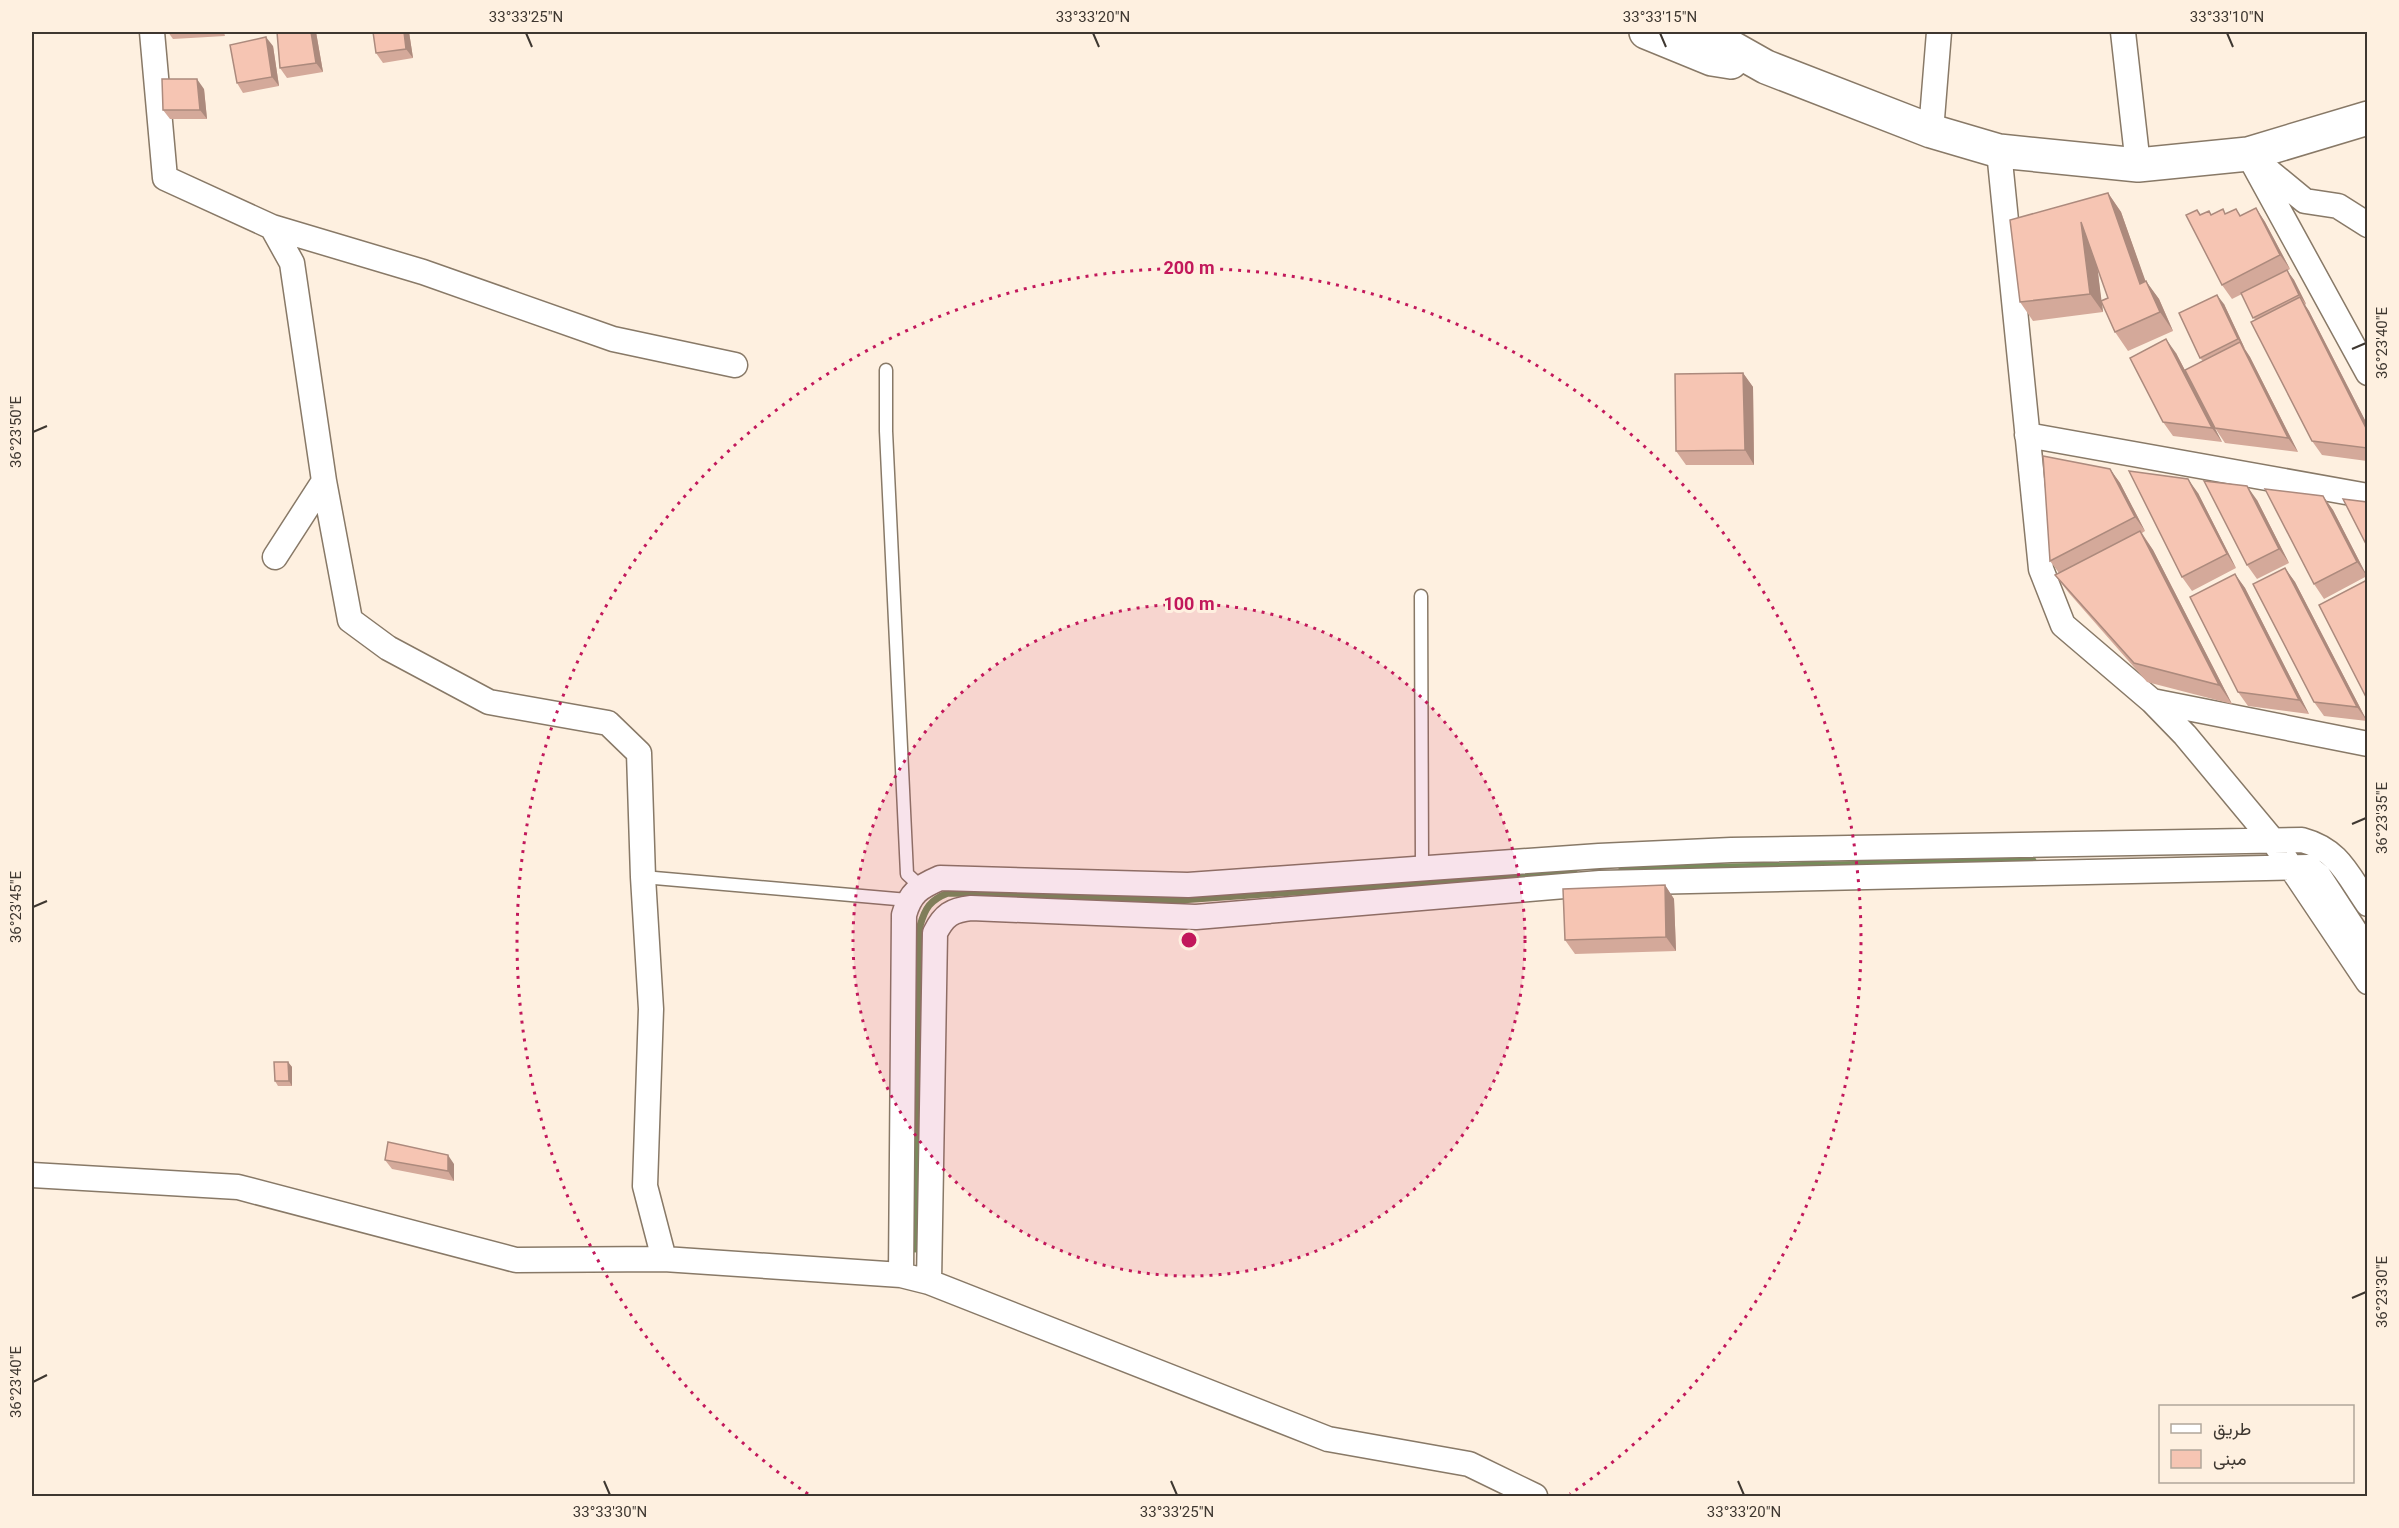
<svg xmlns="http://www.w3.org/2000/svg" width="2399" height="1528" font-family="Roboto,Vazirmatn,sans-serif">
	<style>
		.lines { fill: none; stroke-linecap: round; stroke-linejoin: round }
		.stream { stroke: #778d5a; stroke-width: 7 }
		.lane-casing { stroke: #887967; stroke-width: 15 }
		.street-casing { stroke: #887967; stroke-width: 27 }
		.secondary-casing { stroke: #887967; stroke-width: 36 }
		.lane { stroke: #fff; stroke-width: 12 }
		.street { stroke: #fff; stroke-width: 24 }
		.secondary { stroke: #fff; stroke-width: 33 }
		.wall { fill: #d4a99a; fill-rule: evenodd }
		.shaded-wall { fill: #ac8a7d }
		.building { fill: #f6c5b3; stroke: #ac8a7d; stroke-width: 1.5 }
		.ticks { fill: none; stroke: #3e3730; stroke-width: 2 }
		.ring { fill: none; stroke: #c2185b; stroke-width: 3; stroke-dasharray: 3 6 }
		.centre { fill: #c2185b; stroke: #fef0e0; stroke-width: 3 }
		.ring-label { font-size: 18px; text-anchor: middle; font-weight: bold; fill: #c2185b; stroke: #fef0e0; stroke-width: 6; stroke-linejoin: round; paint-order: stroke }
		.neatline { fill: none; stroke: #3e3730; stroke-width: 2 }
		.ticks-label { font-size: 15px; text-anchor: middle; fill: #3e3730 }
	</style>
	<rect width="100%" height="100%" fill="#fef0e0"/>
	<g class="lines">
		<!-- stream -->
		<path class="stream" d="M1622,869L2033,861
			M915,1249L920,926C925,908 930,900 948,893L1181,900L1574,872"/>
		<!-- lane casing -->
		<g class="lane-casing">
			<path id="lane" d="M886,370V431L907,874L920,886
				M1421,596L1422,868
				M643,877L908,900"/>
		</g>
		<!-- street casing -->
		<g class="street-casing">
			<path id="street" d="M152,32L165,178L272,227L423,272L613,339L735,365
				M2123,32L2138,165
				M1931,131L1939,32
				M1999,151L2041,569L2063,625L2152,701L2185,735L2274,842L2368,982
				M2368,225L2338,206L2305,201L2248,154L2368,373
				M272,227L292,263L324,481L275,557
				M2027,435L2368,496
				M324,481L350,620L388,648L489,702L608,723L639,753L643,877L651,1009L645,1186L664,1259
				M2152,701L2368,744
				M32,1175L238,1187L516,1260L664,1259L901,1275L929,1282L1328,1439L1469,1464L1535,1496
				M901,1275L904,915C910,893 919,887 940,878L1188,885L1599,856L1731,850L2302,840C2339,850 2347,874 2368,904
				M929,1282L935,933C944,915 952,910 971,908L1196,917L1600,883L2308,867L2319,876L2368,951"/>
		</g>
		<!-- secondary casing -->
		<g class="secondary-casing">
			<path id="secondary" d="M1646,32L1712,59L1731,62
				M1704,32L1766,67L1931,131L1999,151L2138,165L2248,154L2368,118"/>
		</g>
		<!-- lane -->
		<use href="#lane" class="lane"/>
		<!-- street -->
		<use href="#street" class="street"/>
		<!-- secondary -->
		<use href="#secondary" class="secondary"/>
	</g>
	<!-- wall -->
	<path class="wall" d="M168,32H224L225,36L173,39Z
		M277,32H316L323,72L287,78L280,68Z
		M409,32L413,58L383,63L376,53Z
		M273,46L279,86L243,93L237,83Z
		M204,89L207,119H170L163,110Z
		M2108,193L2121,212L2145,281L2159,299L2173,331L2128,351L2115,332L2102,303L2103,312L2033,321L2020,302ZM2097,267L2108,298L2101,301L2098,273Z
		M2256,208L2265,222L2290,269L2287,271L2294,280L2306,304L2305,305L2309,311L2367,424V461L2322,455L2312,441L2255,320L2242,294L2232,299L2222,285L2197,210L2201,215L2227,214L2236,209L2241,216Z
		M2224,304L2245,349L2250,357L2298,452L2225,443L2215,428L2203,361L2200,358Z
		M2176,353L2222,442L2173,436L2163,422Z
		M1743,373L1753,387L1754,465H1686L1676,451Z
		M2110,469L2120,483L2145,531L2142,533L2153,550L2232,704L2147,682L2069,593L2055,575L2059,573L2050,561Z
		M2198,493L2236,568L2192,591L2182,577Z
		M2323,496L2333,510L2367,576L2324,599L2314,584Z
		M2257,500L2289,563L2257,579L2247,565Z
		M2285,568L2295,582L2367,721L2324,716L2314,702Z
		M2235,574L2245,588L2309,714L2248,706L2238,692Z
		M1665,885L1674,899L1676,951L1575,954L1565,940Z
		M288,1062L292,1067V1086H278L275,1081Z
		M385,1160L454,1164V1181L392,1169Z"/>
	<!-- shaded-wall -->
	<path class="shaded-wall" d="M311,32H316L323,72L316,63Z
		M404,32H409L413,58L406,49Z
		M266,37L273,46L279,86L272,77Z
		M197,79L204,89L207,119L200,110Z
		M2108,193L2121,212L2153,302L2140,284Z
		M2256,208L2265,222L2290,269L2280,255Z
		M2081,222L2094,241L2103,312L2090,294Z
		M2287,270L2294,280L2306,304L2299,295Z
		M2146,281L2159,299L2173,331L2160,312Z
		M2217,295L2224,304L2245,349L2238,339Z
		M2300,297L2309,311L2367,424V430Z
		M2166,339L2176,353L2222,442L2212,428Z
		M2240,342L2250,357L2298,452L2288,438Z
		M1743,373L1753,387L1754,465L1745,450Z
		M2110,469L2120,483L2145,531L2135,517Z
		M2188,479L2198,493L2236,568L2227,554Z
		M2247,486L2257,500L2289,563L2279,549Z
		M2323,496L2333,510L2367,576L2357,562Z
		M2140,531L2153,550L2232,704L2219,685Z
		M2285,568L2295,582L2367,721L2357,707Z
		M2235,574L2245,588L2309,714L2299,700Z
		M1665,885L1674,899L1676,951L1666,937Z
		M288,1062L292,1067V1086L289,1081Z
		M448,1155L454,1164V1181L448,1171Z"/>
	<!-- building -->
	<path class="building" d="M277,32H311L316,63L280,68Z
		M373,32H404L406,49L376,53Z
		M266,37L272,77L237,83L230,45Z
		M162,79H197L200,110H163Z
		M2108,193L2140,284L2146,281L2160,312L2115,332L2101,301L2108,298L2081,222L2090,294L2020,302L2010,220Z
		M2256,208L2280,255L2222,285L2186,215L2197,210L2200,215L2209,211L2211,215L2223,209L2225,214L2236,209L2240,216Z
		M2287,270L2299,295L2253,318L2241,293Z
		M2217,295L2238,339L2200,358L2179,313Z
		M2300,297L2367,430V448L2312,441L2251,322Z
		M2166,339L2212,428L2163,422L2130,358Z
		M2240,342L2288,438L2215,428L2185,370Z
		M1743,373L1745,450L1676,451L1675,374Z
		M2043,456L2110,469L2135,517L2050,561Z
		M2129,471L2188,479L2227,554L2182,577Z
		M2204,481L2247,486L2279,549L2247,565Z
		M2265,489L2323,496L2357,562L2314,584Z
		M2343,499L2367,502V546Z
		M2140,531L2219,685L2134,663L2055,575Z
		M2285,568L2357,707L2314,702L2253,584Z
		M2235,574L2299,700L2238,692L2190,597Z
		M2367,580V699L2319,605Z
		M1665,885L1666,937L1565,940L1563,889Z
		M274,1062H288L289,1081H275Z
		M388,1142L448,1155V1171L385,1160Z"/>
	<!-- ticks -->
	<path class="ticks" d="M526,33L532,47M1093,33L1099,47M1660,33L1666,47M2227,33L2233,47M2352,349L2366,343M33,432L47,426M2352,824L2366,818M33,907L47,901M2352,1298L2366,1292M33,1382L47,1375M604,1481L610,1495M1171,1481L1177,1495M1738,1481L1744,1495"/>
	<!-- distance rings -->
	<circle cx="1189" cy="940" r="336" fill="#c2185b" fill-opacity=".12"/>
	<g class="ring">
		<circle cx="1189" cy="940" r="336"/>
		<path d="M808 1494A672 672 0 1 1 1570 1494"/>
	</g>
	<circle cx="1189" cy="940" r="9" class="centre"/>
	<g class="ring-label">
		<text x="1189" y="274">200 m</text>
		<text x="1189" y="610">100 m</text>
	</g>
	<!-- border -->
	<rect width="2399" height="1528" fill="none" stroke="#fef0e0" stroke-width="66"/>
	<!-- legend -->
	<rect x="2159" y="1405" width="195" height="78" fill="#fef0e0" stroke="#b1a69a" stroke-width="1.5"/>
	<rect x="2171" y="1424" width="30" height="9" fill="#ffffff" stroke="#b1a69a" stroke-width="1.5"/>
	<text x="2213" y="1435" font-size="18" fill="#3e3730">طريق</text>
	<rect x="2171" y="1450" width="30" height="18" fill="#f6c5b3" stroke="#b1a69a" stroke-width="1.5"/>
	<text x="2213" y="1465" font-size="18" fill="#3e3730">مبنى</text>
	<rect x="33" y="33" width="2333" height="1462" class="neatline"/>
	<g class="ticks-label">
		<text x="526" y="22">33°33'25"N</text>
		<text x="1093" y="22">33°33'20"N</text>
		<text x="1660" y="22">33°33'15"N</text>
		<text x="2227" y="22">33°33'10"N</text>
		<text transform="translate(2382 343) rotate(-90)" y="5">36°23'40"E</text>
		<text transform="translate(16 432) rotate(-90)" y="5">36°23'50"E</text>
		<text transform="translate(2382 818) rotate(-90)" y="5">36°23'35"E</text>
		<text transform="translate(16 907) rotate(-90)" y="5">36°23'45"E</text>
		<text transform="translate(2382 1292) rotate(-90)" y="5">36°23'30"E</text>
		<text transform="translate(16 1382) rotate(-90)" y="5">36°23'40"E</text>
		<text x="610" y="1517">33°33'30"N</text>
		<text x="1177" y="1517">33°33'25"N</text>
		<text x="1744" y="1517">33°33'20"N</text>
	</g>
</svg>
